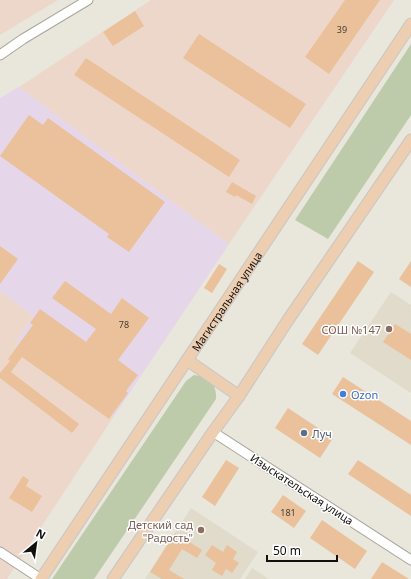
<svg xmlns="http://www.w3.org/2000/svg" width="411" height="579" font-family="'Noto Sans',sans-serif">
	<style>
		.commercial { fill: #e5d6e9 }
		.industrial { fill: #edd7cb }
		.built { fill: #e0dbca }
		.green { fill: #bdcbaa }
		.building { fill: #eac19a }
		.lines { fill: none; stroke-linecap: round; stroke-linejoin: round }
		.minor-casing { stroke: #a7a59c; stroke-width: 11 }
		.major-casing { stroke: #c6c6c5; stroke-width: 13 }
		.minor { stroke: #fff; stroke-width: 9 }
		.major { stroke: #eeceb0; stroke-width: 11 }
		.education-dot { fill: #8d6e63; stroke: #fff; stroke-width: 1.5 }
		.shop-dot { fill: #3f7fe0; stroke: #fff; stroke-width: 1.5 }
		.service-dot { fill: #5c6f8a; stroke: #fff; stroke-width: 1.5 }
		.labels { text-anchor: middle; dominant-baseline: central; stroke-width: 3; stroke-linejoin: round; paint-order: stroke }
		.number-label { font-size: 9px; fill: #473c30 }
		.street-label { font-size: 11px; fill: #11100d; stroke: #fff }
		.education-label { font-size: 11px; fill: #785e54; stroke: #fff; text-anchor: end }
		.shop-label { font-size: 11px; fill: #366cbe; stroke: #fff; text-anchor: start }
		.service-label { font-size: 11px; fill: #4e5e75; stroke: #fff; text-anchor: start }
	</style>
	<rect width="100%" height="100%" fill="#e9e6dc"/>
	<!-- commercial -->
	<path class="commercial" d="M19,87L229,244L114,416L16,343L33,316L0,291V98Z"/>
	<!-- industrial -->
	<path class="industrial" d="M0,0H58L0,35Z
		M151,0H394L229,244L19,87Z
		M0,291L33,316L16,343L114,416L7,579H0Z"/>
	<!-- built -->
	<path class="built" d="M391,292L411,305V393L350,353Z
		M191,508L258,552L240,579H145Z
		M252,568L269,579H245Z"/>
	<!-- green -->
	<path class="green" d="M411,44V115L328,239L295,220Z
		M194,375C209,376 217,384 216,399L94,579H52L186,381Z"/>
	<!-- building -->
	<path class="building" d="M345,0H380L329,74L305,57Z
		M135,11L144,26L113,46L103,32Z
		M199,34L306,104L290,128L183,58Z
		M86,58L240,160L229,177L74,75Z
		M29,115L43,125L48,118L165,202L129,252L107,237L109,234L0,156Z
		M232,182L256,196L252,204L236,195L235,197L226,192Z
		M0,246L18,259L0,284Z
		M358,261L374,272L318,355L302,344Z
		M411,261V287L399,279Z
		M219,264L227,269L212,293L204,288Z
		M65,281L111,314L122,298L149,318L118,360L138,375L126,391L128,393L109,419L22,357L11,372L79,424L72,433L0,378V373L10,361L8,359L33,325L30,323L40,309L86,342L96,329L52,298Z
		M395,324L411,334V360L383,342Z
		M343,377L411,421V445L332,394Z
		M288,408L333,438L320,458L275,428Z
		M226,460L239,468L215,506L202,497Z
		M358,460L411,495V516L348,474Z
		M23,476L29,480L26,486L42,496L32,512L9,498Z
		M283,495L306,511L294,528L271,512Z
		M322,520L367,551L355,569L310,538Z
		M175,533L202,550L197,558L182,549L169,570L184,579H162L150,572Z
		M212,545L223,552L227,545L237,552L233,559L239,563L232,573L226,569L222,576L212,570L216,563L205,555Z
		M382,562L409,579H371Z"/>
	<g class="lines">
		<!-- minor casing -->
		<g class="minor-casing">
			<path id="minor" d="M0,55L23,39L88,0
				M213,432L411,560
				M0,552L41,579"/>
		</g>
		<!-- major casing -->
		<g class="major-casing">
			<g id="major">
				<path d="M187,360L239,396"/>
				<path id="s1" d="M41,579L411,24"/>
				<path d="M113,579L213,432L239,396L288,320L411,140"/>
			</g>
		</g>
		<!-- minor -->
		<use href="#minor" class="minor"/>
		<!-- major -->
		<use href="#major" class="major"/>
	</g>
	<!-- markers -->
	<g class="education-dot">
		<circle cx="389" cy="329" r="4"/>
		<circle cx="201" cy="530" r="4"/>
	</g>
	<circle class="shop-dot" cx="343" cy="394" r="4"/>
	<circle class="service-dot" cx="304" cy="433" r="4"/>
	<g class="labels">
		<!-- number labels -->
		<g class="number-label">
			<text x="342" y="29">39</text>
			<text x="124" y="324">78</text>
			<text x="288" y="512">181</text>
		</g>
		<!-- street labels -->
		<g class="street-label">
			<text stroke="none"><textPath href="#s1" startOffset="334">Магистральная улица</textPath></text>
			<text transform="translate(302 489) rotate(33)">Изыскательская улица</text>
		</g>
		<!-- education labels -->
		<g class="education-label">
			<text x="381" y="329">СОШ №147</text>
			<text x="193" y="524">Детский сад<tspan x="193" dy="13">"Радость"</tspan></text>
		</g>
		<!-- shop labels -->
		<g class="shop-label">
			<text x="351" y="394">Ozon</text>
		</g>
		<!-- service labels -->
		<g class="service-label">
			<text x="312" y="433">Луч</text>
		</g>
	</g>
	<!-- north arrow -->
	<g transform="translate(36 543) rotate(29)" stroke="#ffffff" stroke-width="3" paint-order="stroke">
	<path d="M0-3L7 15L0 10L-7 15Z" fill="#11100d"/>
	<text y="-6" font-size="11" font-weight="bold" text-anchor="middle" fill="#11100d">N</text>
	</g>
	<!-- scale -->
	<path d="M267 555v6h70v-6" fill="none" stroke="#11100d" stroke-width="2"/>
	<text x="273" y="555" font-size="12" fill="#11100d" stroke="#ffffff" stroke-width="3" paint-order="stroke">50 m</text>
</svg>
